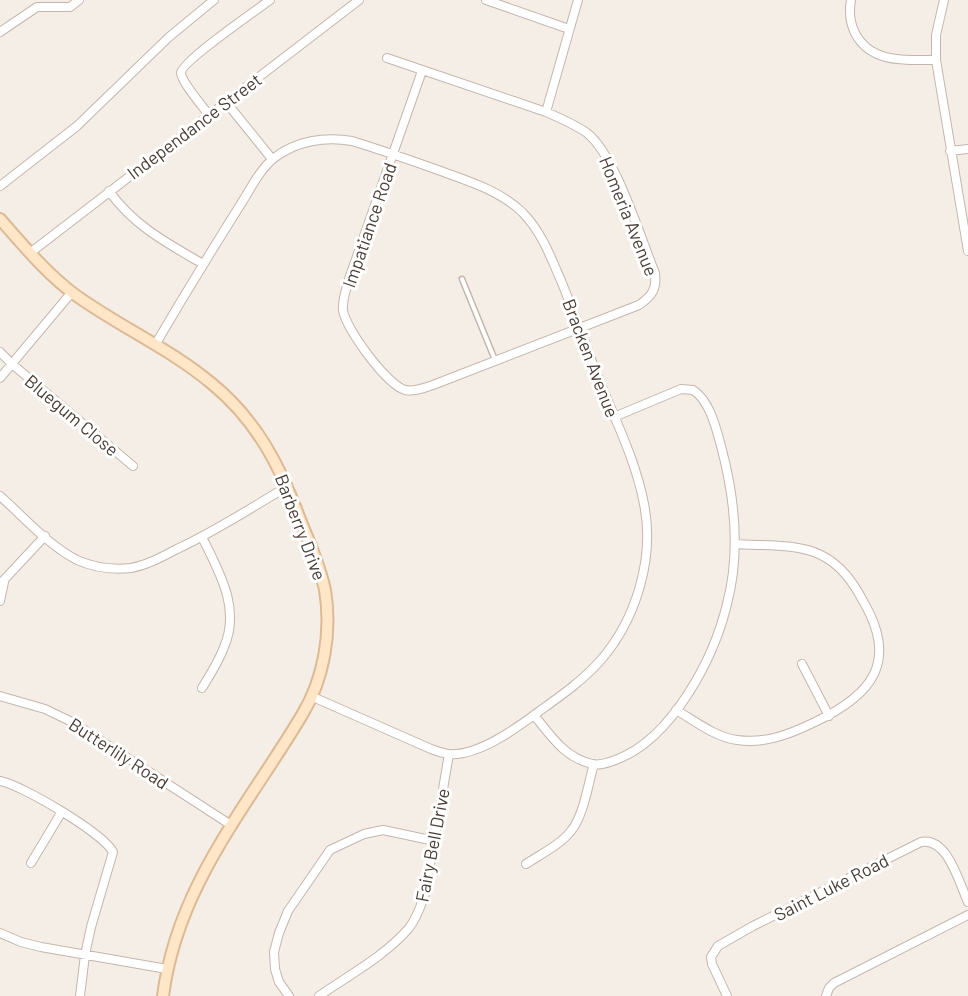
<svg xmlns="http://www.w3.org/2000/svg" width="968" height="996" font-family="Barlow,sans-serif">
	<style>
		.lines { fill: none; stroke-linecap: round; stroke-linejoin: round }
		.lane-casing { stroke: #c4b6ac; stroke-width: 7 }
		.street-casing { stroke: #c4b6ac; stroke-width: 10 }
		.secondary-casing { stroke: #dcba95; stroke-width: 14 }
		.lane { stroke: #fff; stroke-width: 4 }
		.street { stroke: #fff; stroke-width: 8 }
		.secondary { stroke: #ffe6c7; stroke-width: 10 }
		.labels { text-anchor: middle; dominant-baseline: central; stroke-width: 6; stroke-linejoin: round; paint-order: stroke }
		.street-label { font-size: 18px; fill: #493d35; stroke: #fff }
	</style>
	<rect width="100%" height="100%" fill="#f5eee7"/>
	<g class="lines">
		<!-- lane casing -->
		<g class="lane-casing">
			<path id="lane" d="M462,279L495,360"/>
		</g>
		<!-- street casing -->
		<g class="street-casing">
			<path id="street" d="M486,0L569,29
				M851,0C849,11 850,23 855,33C871,64 906,60 936,60
				M944,0L936,35V60L968,251
				M0,32L37,7H70L79,0
				M387,58L546,112C560,118 574,124 587,133C616,156 640,237 655,273C657,289 652,296 639,305L433,385C424,388 414,392 405,390C387,385 345,328 343,310C342,301 346,290 348,282L422,71
				M226,102L272,159
				M546,112L578,0
				M209,115C203,107 181,81 181,73C181,62 258,9 270,0
				M950,151L968,149
				M0,186L77,126L169,37L214,0
				M109,191C134,226 167,243 203,264
				M30,253L359,0
				M155,345C182,299 210,253 239,207C249,192 259,170 274,158C296,141 325,136 352,141C381,150 410,160 438,170C468,181 499,190 522,212C542,232 551,258 562,283C572,308 582,334 591,359C608,406 635,455 644,504C655,558 636,620 600,661C583,680 562,695 541,710C518,727 478,757 448,754C443,753 436,751 431,749L313,697
				M0,352L12,364L133,466
				M0,378L72,292
				M0,496C24,517 48,545 77,560C93,567 113,570 131,568C147,565 162,557 177,549C216,531 251,508 288,486
				M202,537C219,572 241,608 224,647C219,661 210,675 202,688
				M0,584L45,536
				M0,601L4,582
				M802,664L829,716
				M0,696L45,709L72,722L231,825
				M676,710C695,721 715,737 737,740C766,744 790,734 815,722C872,695 899,662 863,601C853,582 841,565 821,555C796,543 763,546 735,544
				M534,715C551,736 564,757 592,764C601,766 610,762 618,759C673,737 714,658 727,604C741,551 735,498 721,446C716,428 710,401 693,390L681,389L614,417
				M0,781C22,785 103,833 113,852L91,927L85,955L80,996
				M31,863L61,813
				M526,864C541,854 560,845 571,831C584,815 588,784 594,764
				M0,933L21,942L41,947L167,969
				M289,996L279,982L275,969L274,952L279,933L288,911L330,850L364,834L383,830L435,841
				M319,996C349,975 385,956 409,928C417,918 421,905 425,894L449,754
				M727,996L712,964L711,957L718,946L753,926L921,842C948,837 959,883 968,902
				M826,996L829,988L834,983L968,915"/>
		</g>
		<!-- secondary casing -->
		<g class="secondary-casing">
			<path id="secondary" d="M0,219C23,245 46,273 74,294C118,326 169,348 211,383C257,420 281,468 301,522C310,544 320,566 325,590C332,632 324,679 302,715C247,807 177,886 163,996"/>
		</g>
		<!-- lane -->
		<use href="#lane" class="lane"/>
		<!-- street -->
		<use href="#street" class="street"/>
		<!-- secondary -->
		<use href="#secondary" class="secondary"/>
	</g>
	<g class="labels">
		<!-- street labels -->
		<g class="street-label">
			<text transform="translate(194 126) rotate(-37)">Independance Street</text>
			<text transform="translate(629 216) rotate(68)">Homeria Avenue</text>
			<text transform="translate(369 225) rotate(-71)">Impatiance Road</text>
			<text transform="translate(591 358) rotate(69)">Bracken Avenue</text>
			<text transform="translate(72 415) rotate(40)">Bluegum Close</text>
			<text transform="translate(301 527) rotate(69)">Barberry Drive</text>
			<text transform="translate(119 753) rotate(33)">Butterlily Road</text>
			<text transform="translate(432 845) rotate(-79)">Fairy Bell Drive</text>
			<text transform="translate(831 887) rotate(-27)">Saint Luke Road</text>
		</g>
	</g>
</svg>
